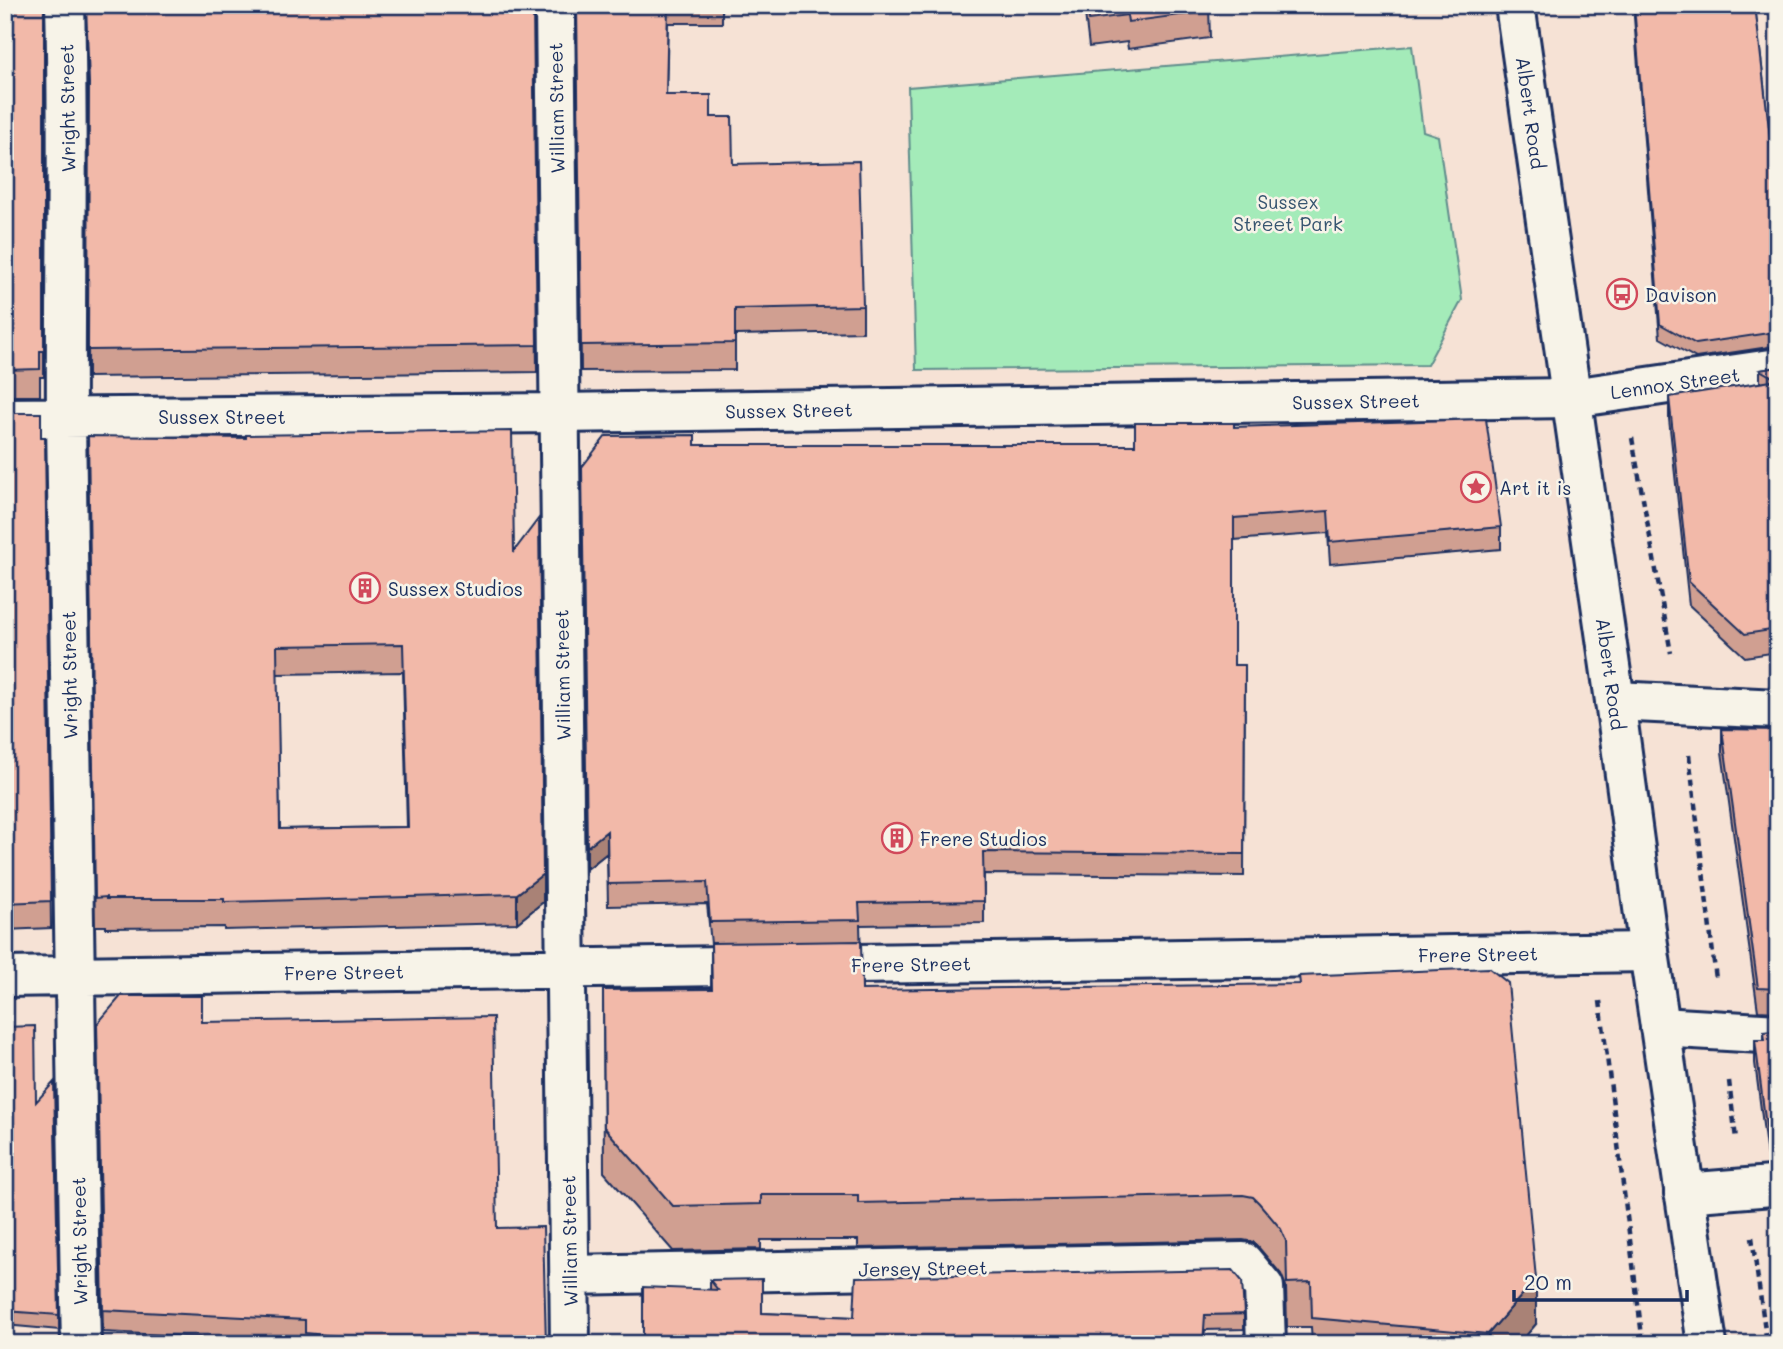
<svg xmlns="http://www.w3.org/2000/svg" width="1783" height="1349" font-family="Mali,sans-serif">
	<style>
		.green { fill: #a4ebb9; stroke: #608d8c; stroke-width: 2 }
		.lines { fill: none; stroke-linecap: round; stroke-linejoin: round }
		.minor-casing { stroke: #1b2f5e; stroke-width: 44 }
		.major-casing { stroke: #1b2f5e; stroke-width: 44 }
		.path { stroke: #1b2f5e; stroke-width: 4.5; stroke-dasharray: 7 5; stroke-linecap: butt }
		.minor { stroke: #f7f3e8; stroke-width: 38 }
		.major { stroke: #f7f3e8; stroke-width: 38 }
		.wall { fill: #d09f91; stroke: #1b2f5e; stroke-width: 2; fill-rule: evenodd }
		.shaded-wall { fill: #a98276; stroke: #1b2f5e; stroke-width: 2 }
		.building { fill: #f2b9a9; stroke: #1b2f5e; stroke-width: 2; fill-rule: evenodd }
		.labels { text-anchor: middle; dominant-baseline: central; stroke-width: 5; stroke-linejoin: round; paint-order: stroke }
		.street-label { font-size: 19px; fill: #1b2f5e; stroke: #f7f3e8 }
		.park-label { font-size: 19px; fill: #365570; stroke: #f7f3e8 }
		.poi-label { font-size: 19px; fill: #1b2f5e; stroke: #f7f3e8; text-anchor: start }
	</style>
	<rect width="100%" height="100%" fill="#f6e2d5"/>
	<filter id="ink" filterUnits="userSpaceOnUse"><feTurbulence type="fractalNoise" baseFrequency=".0143" numOctaves="2"/><feDisplacementMap in="SourceGraphic" scale="14" xChannelSelector="R" yChannelSelector="G"/><feConvolveMatrix kernelMatrix="1 2 1 2 8 2 1 2 1" color-interpolation-filters="sRGB"/></filter>
	<g filter="url(#ink)">
		<!-- green -->
		<path class="green" d="M1412,46L1423,131L1438,136L1462,300L1427,365L916,370L908,87Z"/>
		<g class="lines">
			<!-- minor casing -->
			<g class="minor-casing">
				<path id="minor" d="M65,5C69,144 65,283 66,422C69,730 74,1037 81,1344
					M555,5L570,1344
					M5,418L560,413L1572,398L1778,368
					M1615,701L1778,709
					M5,977L1649,952
					M1660,1027L1778,1034
					M1684,1193L1772,1186
					M569,1275L1243,1262L1264,1287L1266,1344"/>
			</g>
			<!-- major casing -->
			<g class="major-casing">
				<path id="major" d="M1515,5L1615,701L1649,952L1707,1344"/>
			</g>
			<!-- path -->
			<path class="path" d="M1632,438L1671,653
				M1689,755L1716,979
				M1600,1001L1643,1344
				M1729,1081L1736,1139
				M1752,1237L1767,1344"/>
			<!-- minor -->
			<use href="#minor" class="minor"/>
			<!-- major -->
			<use href="#major" class="major"/>
		</g>
		<!-- wall -->
		<path class="wall" d="M5,5H44V377H40V396H5Z
			M86,5H533L537,372L88,377L89,106Z
			M577,5H722V23H668L666,95L711,117L733,164L863,306V332L735,335V370L581,371Z
			M1084,5H1224L1209,7L1210,38L1128,49L1127,42L1089,47Z
			M1633,5H1755L1774,173L1778,172V347L1775,346L1696,358L1660,338Z
			M1778,367V652L1745,657L1689,605L1669,419V397L1760,383V370Z
			M5,413L41,437H45L51,928L5,930Z
			M1234,427L1501,527V549L1330,564L1328,533L1234,540V665H1245L1244,876L984,874V923L860,925L862,990L1536,1324L1519,1344H1312L1311,1327H1287L1286,1286L1281,1274L1259,1248L1253,1242L1243,1240L858,1248V1240H761V1249L673,1251L604,1172L603,990L711,989V944L707,904L608,906L607,853L587,869L582,489L695,445H1135Z
			M88,464L514,551L543,902L517,923L224,930V927L106,928V926H95ZM403,672L407,827L280,829L277,674Z
			M1722,729L1778,730V1012L1758,1011L1722,752Z
			M202,1022L497,1228L546,1344H305V1342L103,1332L97,1046Z
			M5,1027L36,1102L59,1315V1330L5,1325Z
			M1778,1031V1166L1768,1164L1755,1063V1040H1764V1032Z
			M1776,1184H1778V1222L1776,1207Z
			M710,1280L762,1313L854,1317L1244,1314V1329L1205,1330L1204,1344H643L710,1289Z"/>
		<!-- shaded-wall -->
		<path class="shaded-wall" d="M607,831V853L587,869V847Z
			M543,874V902L517,923V894Z
			M1536,1279V1324L1519,1344H1488V1334Z"/>
		<!-- building -->
		<path class="building" d="M5,5H44V351H40V369L5,370Z
			M86,5H533L537,345L88,350L89,83Z
			M577,5H668L666,95H711V117H732L733,164L859,161L863,306L735,309V343L581,345Z
			M1087,5H1209L1210,11L1128,22L1127,15L1089,20Z
			M1634,5H1755L1774,173L1778,172V333L1775,332L1696,344L1660,324Z
			M1778,367V380L1760,370Z
			M1778,380V629L1745,634L1689,582L1669,397Z
			M5,413H41V437H45L51,901L5,903Z
			M1486,419L1501,527L1330,542L1328,511L1234,518V665H1245L1244,854L983,852L984,901L859,903L860,920L710,922L707,882L608,884L607,831L587,847L582,467L606,436L695,435V445H1135V423H1234V427Z
			M512,431L514,551L539,518L543,874L517,894L224,902V899H106V897L95,898L88,436L246,438V435ZM403,644L408,827L280,829L277,646Z
			M1722,729L1778,730V989L1758,988Z
			M861,941L862,990L1300,984L1299,976L1489,968L1508,983L1536,1279L1488,1334L1312,1318L1311,1282L1287,1283L1286,1241L1281,1229L1259,1203L1253,1197L1243,1195L858,1203V1195H761V1204L673,1206L604,1127L603,990L712,989L711,943Z
			M121,996H202V1022L493,1017L497,1228L543,1227L546,1344H420L305,1333V1320L103,1310L97,1024Z
			M35,1026L36,1102L54,1082L59,1315L5,1311V1027Z
			M1778,1031V1143L1768,1142L1755,1040H1765L1764,1032Z
			M1776,1184H1778V1199Z
			M1233,1270L1242,1281L1244,1314L1205,1315L1203,1344H643V1287L718,1290L710,1280L762,1279V1313L854,1317L856,1277Z"/>
	</g>
	<!-- icons -->
	<defs>
		<g id="bus-ring" transform="scale(1.575)"><circle r="9.5" fill="#f7f3e8" stroke="#d1495b" stroke-width="1.5"/><path d="M-5-6H5V4H4V6H2V4H-2V6H-4V4H-5ZM-3.5-4V0h7V-4ZM-3.5 1.2v1.5H-2V1.2ZM2 1.2v1.5H3.5V1.2Z" fill="#d1495b"/></g>
		<g id="sight-ring" transform="scale(1.575)"><circle r="9.5" fill="#f7f3e8" stroke="#d1495b" stroke-width="1.5"/><path d="M0-6L1.8-2.2L6-1.7L2.9 1.2L3.7 5.4L0 3.3L-3.7 5.4L-2.9 1.2L-6-1.7L-1.8-2.2Z" fill="#d1495b"/></g>
		<g id="building-ring" transform="scale(1.575)"><circle r="9.5" fill="#f7f3e8" stroke="#d1495b" stroke-width="1.5"/><path d="M-4-6H4V6H1V3H-1V6H-4ZM-2.5-4.3h1.7v1.8h-1.7ZM.8-4.3h1.7v1.8H.8ZM-2.5-1h1.7V.8h-1.7ZM.8-1h1.7V.8H.8Z" fill="#d1495b"/></g>
	</defs>
	<g fill-rule="evenodd">
		<use href="#bus-ring" x="1622" y="294"/>
		<use href="#sight-ring" x="1476" y="487"/>
		<use href="#building-ring" x="365" y="588"/>
		<use href="#building-ring" x="897" y="838"/>
	</g>
	<g class="labels">
		<!-- street labels -->
		<g class="street-label">
			<text transform="translate(67 108) rotate(-91)">Wright Street</text>
			<text transform="translate(556 108) rotate(-91)">William Street</text>
			<text transform="translate(1531 113) rotate(82)">Albert Road</text>
			<text transform="translate(1675 383) rotate(-8)">Lennox Street</text>
			<text transform="translate(1356 401) rotate(-1)">Sussex Street</text>
			<text transform="translate(789 410) rotate(-1)">Sussex Street</text>
			<text x="222" y="416">Sussex Street</text>
			<text transform="translate(1611 674) rotate(82)">Albert Road</text>
			<text transform="translate(69 675) rotate(-91)">Wright Street</text>
			<text transform="translate(562 675) rotate(-91)">William Street</text>
			<text transform="translate(1478 954) rotate(-1)">Frere Street</text>
			<text transform="translate(911 964) rotate(-1)">Frere Street</text>
			<text transform="translate(344 972) rotate(-1)">Frere Street</text>
			<text transform="translate(79 1241) rotate(-91)">Wright Street</text>
			<text transform="translate(569 1241) rotate(-91)">William Street</text>
			<text transform="translate(923 1268) rotate(-1)">Jersey Street</text>
		</g>
		<!-- park labels -->
		<g class="park-label">
			<text x="1288" y="201">Sussex<tspan x="1288" dy="22">Street Park</tspan></text>
		</g>
		<!-- poi labels -->
		<g class="poi-label">
			<text x="1645" y="294">Davison</text>
			<text x="1499" y="487">Art it is</text>
			<text x="388" y="588">Sussex Studios</text>
			<text x="920" y="838">Frere Studios</text>
		</g>
	</g>
	<!-- margin -->
	<rect width="1783" height="1349" fill="none" stroke="#f7f3e8" stroke-width="28"/>
	<rect x="14" y="14" width="1755" height="1321" fill="none" stroke="#1b2f5e" stroke-width="2.5" filter="url(#ink)"/>
	<!-- scale -->
	<path d="M1514 1290v10h173v-10" fill="none" stroke="#1b2f5e" stroke-width="3.5"/>
	<text x="1524" y="1290" font-size="21" fill="#1b2f5e" stroke="#f7f3e8" stroke-width="5" paint-order="stroke">20 m</text>
</svg>
